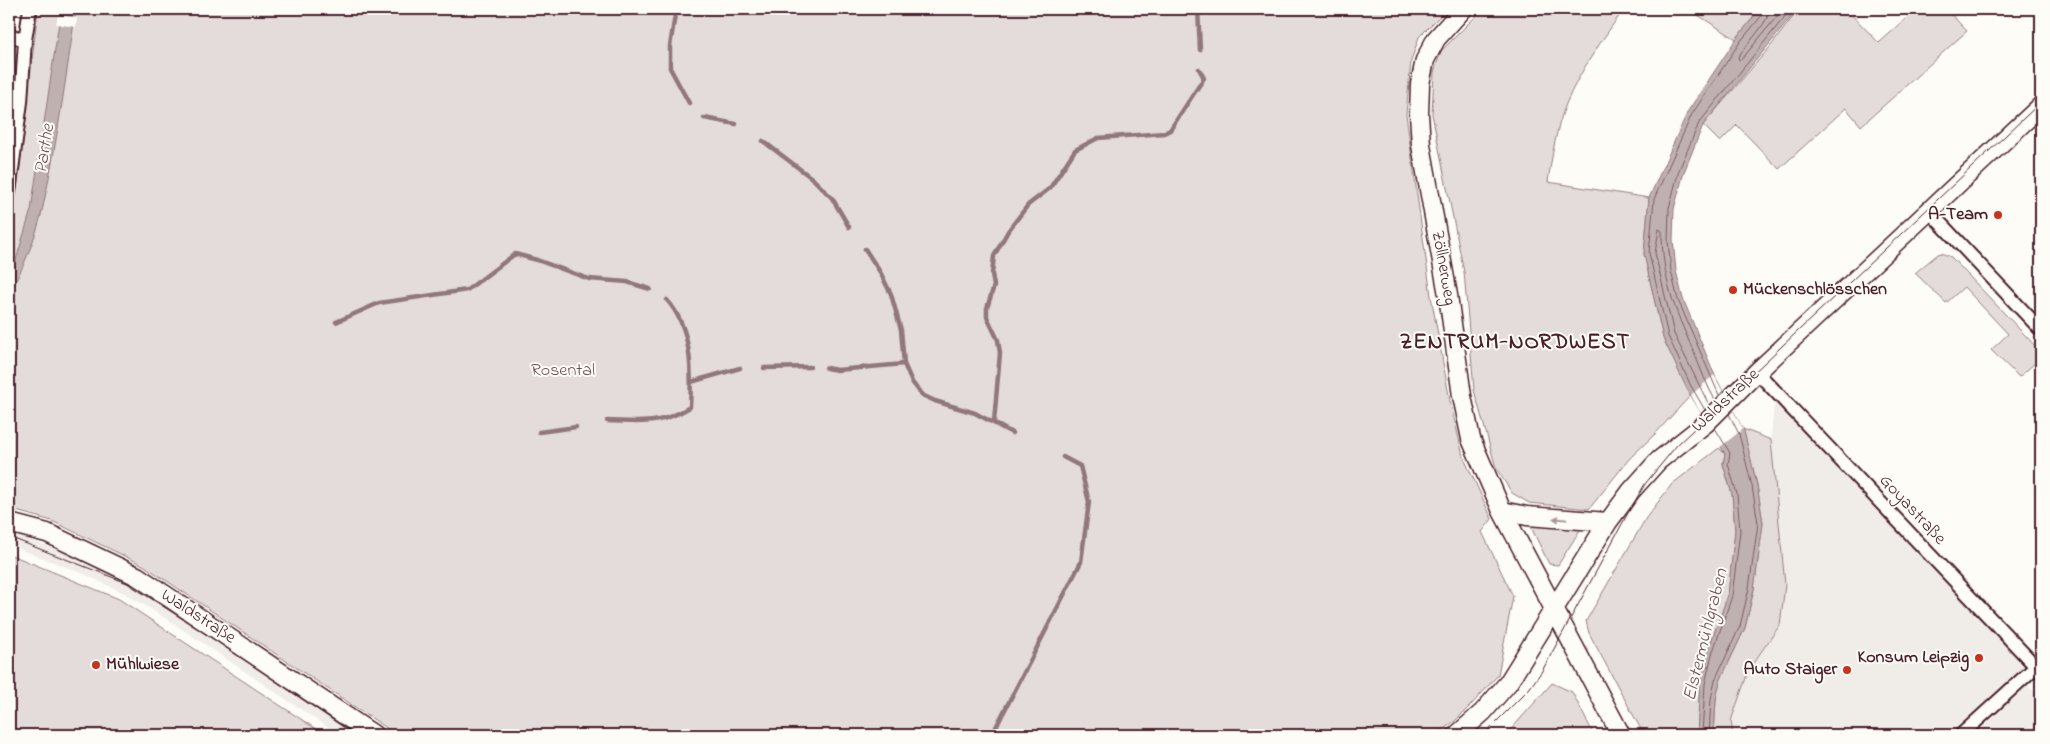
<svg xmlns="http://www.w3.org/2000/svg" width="2050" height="744" font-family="'Indie Flower',sans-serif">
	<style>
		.built { fill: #f0ece8 }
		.green { fill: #e3dcda; stroke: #967e82 }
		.water { fill: #c0b1b1; stroke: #91777b }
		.pier { fill: #fdfcf7 }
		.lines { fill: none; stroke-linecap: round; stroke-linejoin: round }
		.shore { stroke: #795961; stroke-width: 1 }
		.stream { stroke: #91777b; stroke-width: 4.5 }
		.minor-casing { stroke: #4a1f2b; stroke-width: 16 }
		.secondary-casing { stroke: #4a1f2b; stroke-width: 21 }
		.minor { stroke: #fdfcf7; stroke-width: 12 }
		.secondary { stroke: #fdfcf7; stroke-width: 18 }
		.tram { stroke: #4a1f2b; stroke-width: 1 }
		.oneway { fill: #ac999b }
		.poi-dot { fill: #c8321e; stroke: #fdfcf7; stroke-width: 2 }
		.labels { text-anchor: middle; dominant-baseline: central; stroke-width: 4; stroke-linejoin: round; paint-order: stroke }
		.poi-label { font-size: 18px; font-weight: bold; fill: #4a1f2b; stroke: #fdfcf7; text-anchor: end }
		.street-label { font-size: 18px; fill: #4a1f2b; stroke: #fdfcf7 }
		.park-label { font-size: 18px; fill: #704e57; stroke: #fdfcf7 }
		.water-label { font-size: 19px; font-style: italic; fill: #73525a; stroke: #fdfcf7 }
		.district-label { font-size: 22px; font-weight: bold; letter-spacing: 1px; fill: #4a1f2b; stroke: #fdfcf7 }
	</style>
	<rect width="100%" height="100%" fill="#fdfcf7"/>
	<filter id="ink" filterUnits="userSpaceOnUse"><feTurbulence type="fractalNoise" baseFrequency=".02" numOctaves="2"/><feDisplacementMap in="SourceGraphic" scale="10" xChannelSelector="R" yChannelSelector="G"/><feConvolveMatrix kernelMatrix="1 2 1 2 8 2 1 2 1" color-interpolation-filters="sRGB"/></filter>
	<g filter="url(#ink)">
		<!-- built -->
		<path class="built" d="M1775,390L2036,667L1961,735H1733L1731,721L1749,669L1780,625L1785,585L1771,440Z
			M9,532L80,558L131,582L362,735H339L167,619L126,594L84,574L9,545Z
			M2027,685L2035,692L2039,688L2041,690V735H1975Z"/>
		<!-- green -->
		<path class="green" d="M38,9H1447L1419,37L1411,61L1406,114L1431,296L1450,401L1463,456L1492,519L1482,532L1513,596L1498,675L1473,703L1455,721L1435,735H397L143,565L52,521L9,509V217L17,189Z
			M1487,9H1624C1603,39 1580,70 1566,104C1556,129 1552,156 1548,182L1649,198L1644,254L1663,338L1691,395L1655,434L1629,459L1589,509L1529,503L1512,493L1496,468L1474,390L1464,272L1432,114L1434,72L1441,51L1477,15Z
			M1688,9H1760L1736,39Z
			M1799,9H1846L1879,43L1917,9H1946L1967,31L1861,126L1846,108L1779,169L1737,125L1720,142L1703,125L1770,47Z
			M9,53C21,61 15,79 13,92L9,90Z
			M1941,253L1951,257L2041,352V370L2035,363L2019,377L1991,350L2008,334L1964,287L1946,303L1915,273L1938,254Z
			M1743,429L1771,440L1785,585L1780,625L1749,669L1731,721L1733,735H1714L1716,699L1720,681L1745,628L1754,589L1763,523L1757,485Z
			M1719,448L1725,454L1723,464L1732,494L1735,530L1728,595L1707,653L1700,684L1697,735H1644L1589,633L1586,621L1646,518L1672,484Z
			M1529,523L1578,527L1580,530L1558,565L1549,564Z
			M9,554L119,599L325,735H9Z
			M1552,683L1572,692L1594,735H1506Z"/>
		<!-- water -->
		<path class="water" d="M61,9H76C66,76 57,145 42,211C35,241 22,269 9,296V272L16,260L31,210Z
			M1760,9H1798L1703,125L1684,172L1674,209L1673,240L1676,271L1683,299L1716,378L1744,431L1757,485L1763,523L1754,589L1745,628L1720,681L1716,699L1714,735H1697L1700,684L1707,653L1728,595L1735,530L1732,494L1723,464L1725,454L1687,389L1663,338L1644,254L1649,198L1688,111L1736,39Z"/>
		<!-- pier -->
		<path class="pier" d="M58,15L77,18L76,27L56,24Z
			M1714,375L1743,429L1719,448L1691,395Z"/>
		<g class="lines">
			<!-- shore -->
			<path class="shore" d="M1770,9C1769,22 1746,45 1738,57L1739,60L1742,59L1783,9
				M1719,395L1678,300L1671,271L1668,241L1669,208L1679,170L1699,123L1791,9
				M1709,405L1674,334L1655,253L1659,229L1662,231C1662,278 1674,308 1693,350C1700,367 1706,384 1715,400
				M1705,410L1691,386L1668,336L1649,253L1654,199L1692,114L1740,42L1763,14L1764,9
				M1702,735L1705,684L1712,654L1732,596L1740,531L1737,494L1728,464L1730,453L1715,428
				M1709,735L1711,699L1715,680L1740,626L1749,588L1758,523L1752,486L1739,434L1729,414"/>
			<!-- stream -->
			<path class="stream" d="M676,9L670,46V68L689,103
				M1198,9L1200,50
				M704,118L736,124
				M763,141L813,179L832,198L849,227
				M865,249L880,272L891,294L901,330L904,364L912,382L922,395L935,401L975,413L1012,433
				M336,322L379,303L467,290L515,254L537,260L589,279L627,282L650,289
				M764,368L810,367
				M826,368L837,370L904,364
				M691,382L740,368
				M607,421C642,422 658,426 690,407C692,371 692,328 667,300
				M994,422L1000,353L998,340L987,317V308L994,286L992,274L994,256L1008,231L1028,205L1050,188L1075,150L1098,138L1164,133L1170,130L1204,78L1199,69
				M539,432L576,427
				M989,735L995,729L1081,562L1089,502L1080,466L1063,457"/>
			<!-- minor casing -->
			<g class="minor-casing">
				<path id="minor" d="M9,35L25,40
					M9,97L21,102
					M9,192L21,102L25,40L30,9
					M1929,211L2041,330
					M1757,372L2041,672
					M1961,735L2041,662"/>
			</g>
			<!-- secondary casing -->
			<g class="secondary-casing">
				<path id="secondary" d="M1463,9L1436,39L1425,60L1420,84L1419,114L1421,145L1448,295L1462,396L1471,439L1502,511L1621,735
					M1502,511L1527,516L1608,522
					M9,523L47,533L137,576L374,735
					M1457,735L1483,712L1508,683L1608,522L1631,491L1658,461L1706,423L1757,372L2041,106"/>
			</g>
			<!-- minor -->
			<use href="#minor" class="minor"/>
			<!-- secondary -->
			<use href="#secondary" class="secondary"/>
			<!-- tram -->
			<path class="tram" d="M9,537L127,583L206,634L355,735
				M1483,735L1529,689L1542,671L1628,513L1645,484L1677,445L2041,102"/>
		</g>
		<!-- one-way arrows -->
		<defs><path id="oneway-solid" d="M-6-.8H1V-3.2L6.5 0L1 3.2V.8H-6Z" transform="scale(1.25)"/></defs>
		<use class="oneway" href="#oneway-solid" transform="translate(1560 519) rotate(-174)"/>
	</g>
	<!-- markers -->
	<g class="poi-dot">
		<circle cx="1998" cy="215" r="5"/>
		<circle cx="1733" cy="290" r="5"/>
		<circle cx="1979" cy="658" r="5"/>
		<circle cx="96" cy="665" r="5"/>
		<circle cx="1847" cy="670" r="5"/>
	</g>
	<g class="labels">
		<!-- poi labels -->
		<g class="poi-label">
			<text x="1988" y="215">A-Team</text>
			<text x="1743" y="290" text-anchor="start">Mückenschlösschen</text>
			<text x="1969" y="658">Konsum Leipzig</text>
			<text x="106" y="665" text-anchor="start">Mühlwiese</text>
			<text x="1837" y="670">Auto Staiger</text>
		</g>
		<!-- street labels -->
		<g class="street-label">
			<text transform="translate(1443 268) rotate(80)">Zöllnerweg</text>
			<text transform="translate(1726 401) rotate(-43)">Waldstraße</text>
			<text transform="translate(1912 510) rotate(47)">Goyastraße</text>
			<text transform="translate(198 617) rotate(33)">Waldstraße</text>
		</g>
		<!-- park labels -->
		<g class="park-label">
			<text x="563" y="371">Rosental</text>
		</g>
		<!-- water labels -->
		<g class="water-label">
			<text transform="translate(45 149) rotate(-81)">Parthe</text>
			<text transform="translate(1706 635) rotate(-76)">Elstermühlgraben</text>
		</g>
		<!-- district labels -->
		<g class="district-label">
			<text x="1515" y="343">ZENTRUM-NORDWEST</text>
		</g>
	</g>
	<!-- margin -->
	<rect width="2050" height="744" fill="none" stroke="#fdfcf7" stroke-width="30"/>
	<rect x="15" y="15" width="2020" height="714" fill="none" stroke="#4a1f2b" stroke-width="2" filter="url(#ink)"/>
</svg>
